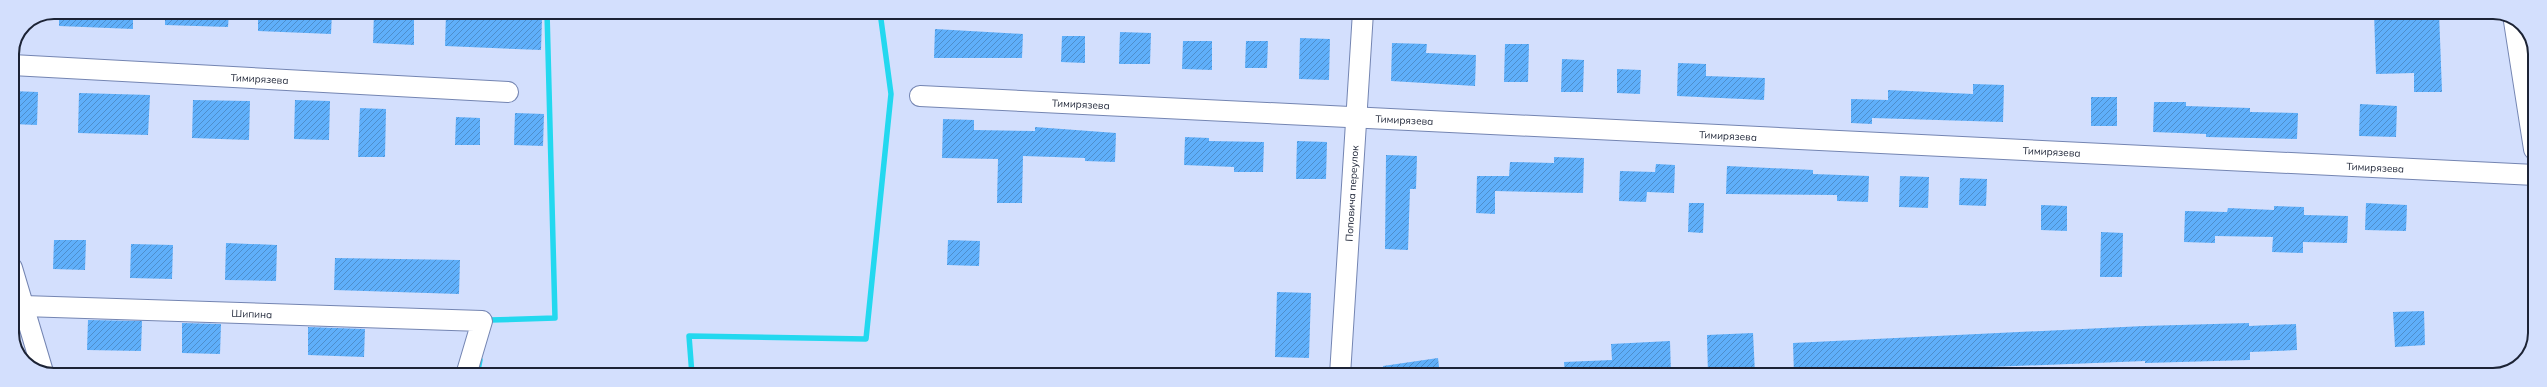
<svg xmlns="http://www.w3.org/2000/svg" width="2547" height="387" font-family="Mulish,sans-serif">
	<style>
		.lines { fill: none; stroke-linecap: round; stroke-linejoin: round }
		.stream { stroke: #23d8ef; stroke-width: 5.5 }
		.building { fill: url(#building-hatch) }
		.street-casing { stroke: #7485b2; stroke-width: 22 }
		.highway-casing { stroke: #7485b2; stroke-width: 24 }
		.street { stroke: #fff; stroke-width: 20 }
		.highway { stroke: #fff; stroke-width: 22 }
		.labels { text-anchor: middle; dominant-baseline: central; stroke-width: 3; stroke-linejoin: round; paint-order: stroke }
		.street-label { font-size: 10px; fill: #1c2335; stroke: #d3dffd }
		.rim { fill: none; stroke: #1c2335; stroke-width: 2 }
	</style>
	<defs>
		<pattern id="building-hatch" width="6" height="6" patternUnits="userSpaceOnUse"><rect width="6" height="6" fill="#5faffa"/><path d="M-1 1l2-2M0 6l6-6M5 7l2-2" fill="none" stroke="#4e8ecb"/></pattern>
	</defs>
	<rect width="100%" height="100%" fill="#d3dffd"/>
	<g class="lines">
		<!-- stream -->
		<path class="stream" d="M489,325L490,320L555,318L547,12
			M477,375L480,360
			M692,375L689,336L866,339L891,94L880,12"/>
	</g>
	<!-- building -->
	<path class="building" d="M59,12H133V29L59,26Z
		M165,12H229L228,27L165,25Z
		M258,12H332L331,34L258,31Z
		M374,12H414V45L373,43Z
		M2374,12H2439L2442,92H2414V73L2376,74Z
		M446,14L542,18L541,50L445,46Z
		M935,29L1023,34L1022,58H934Z
		M1120,32L1151,33L1150,64H1119Z
		M1062,36H1085V63L1061,62Z
		M1300,38L1330,39L1329,80L1299,79Z
		M1183,41H1212V70L1182,69Z
		M1246,41H1268L1267,68H1245Z
		M1392,43L1427,44L1426,53L1476,55L1475,86L1391,81Z
		M1505,44H1529L1528,82H1504Z
		M1562,59L1584,60L1583,92H1561Z
		M1678,63L1706,64V76L1765,78L1764,100L1677,96Z
		M1617,69L1641,70L1640,94L1617,93Z
		M1973,84L2004,85L2003,122L1872,118V124L1851,123V99L1888,100V90L1973,94Z
		M12,91L38,92L37,125L12,124Z
		M79,93L150,95L148,135L78,133Z
		M2091,97H2117V126H2091Z
		M193,100L250,101L249,140L192,138Z
		M295,100L330,101L329,140L294,139Z
		M2154,102H2186V106L2250,108V112L2298,113L2297,139L2206,137V134L2153,132Z
		M2360,104L2397,106L2396,137L2359,136Z
		M360,108L386,109L385,157H358Z
		M515,113L544,114L543,146L514,145Z
		M456,117L480,118V145H455Z
		M943,119L974,120V130L1035,131V127L1116,133L1115,162L1085,161V158L1023,156L1022,203H997L998,159L942,158Z
		M1185,137L1209,138V141L1264,142L1263,172H1234V167L1184,165Z
		M1297,141L1327,142L1326,179H1296Z
		M1386,155L1417,156L1416,189H1410L1408,250L1385,249Z
		M1554,157L1584,158L1583,193L1495,191V214L1476,213L1477,176H1509L1510,162L1554,163Z
		M1656,164L1675,165L1674,193L1647,192L1646,202L1619,201L1620,171L1655,172Z
		M1727,166L1813,170V174L1869,176L1868,202L1837,201V195L1726,194Z
		M1900,176L1929,177L1928,208L1899,207Z
		M1960,178L1987,179L1986,206L1959,205Z
		M1689,203H1704L1703,233L1688,232Z
		M2366,203L2407,205L2406,231L2365,230Z
		M2041,205L2067,206V231L2041,230Z
		M2274,206L2304,207V215L2348,216L2347,243L2303,242V253L2272,252L2273,237L2215,236V243L2184,242L2185,211L2227,212L2228,208L2274,210Z
		M2101,232L2123,233L2122,277H2100Z
		M54,240H86L85,270L53,269Z
		M948,240L980,241L979,266L947,265Z
		M226,243L277,245L276,281L225,280Z
		M131,244L173,245L172,279L130,278Z
		M335,258L460,260L459,294L334,290Z
		M1277,292L1311,293L1309,358L1275,357Z
		M2424,311L2425,345L2395,347L2393,312Z
		M88,320L142,321L141,351L87,350Z
		M182,323L221,324L220,354L182,353Z
		M2249,323V326L2296,324L2297,350L2250,352V360L2145,363V361L1939,369V374L1928,375H1794L1793,343L2144,326Z
		M308,327L365,329L364,357L308,355Z
		M1753,333L1755,374L1708,375L1707,335Z
		M1670,341L1671,375H1565L1564,362L1612,360L1611,344Z
		M1438,358L1440,375H1384L1383,366Z"/>
	<g class="lines">
		<!-- street casing -->
		<g class="street-casing">
			<g id="street">
				<path id="s1" d="M12,65L508,92"/>
				<path id="s2" d="M920,96L2535,175"/>
				<path d="M12,268L43,372"/>
				<path id="s3" d="M23,306L482,321L466,375"/>
				<path id="s4" d="M1340,375L1363,12"/>
			</g>
		</g>
		<!-- highway casing -->
		<g class="highway-casing">
			<path id="highway" d="M2515,21L2535,149"/>
		</g>
		<!-- street -->
		<use href="#street" class="street"/>
		<!-- highway -->
		<use href="#highway" class="highway"/>
	</g>
	<g class="labels">
		<!-- street labels -->
		<g class="street-label">
			<text stroke="none"><textPath href="#s1" startOffset="248">Тимирязева</textPath></text>
			<text stroke="none"><textPath href="#s2" startOffset="161">Тимирязева</textPath></text>
			<text stroke="none"><textPath href="#s2" startOffset="485">Тимирязева</textPath></text>
			<text stroke="none"><textPath href="#s2" startOffset="809">Тимирязева</textPath></text>
			<text stroke="none"><textPath href="#s2" startOffset="1133">Тимирязева</textPath></text>
			<text stroke="none"><textPath href="#s2" startOffset="1457">Тимирязева</textPath></text>
			<text stroke="none"><textPath href="#s4" startOffset="182">Поповича переулок</textPath></text>
			<text stroke="none"><textPath href="#s3" startOffset="229">Шипина</textPath></text>
		</g>
	</g>
	<!-- crop -->
	<path d="M0 0H2547V387H0ZM54 19H2493A35 35 0 0 1 2528 54V333A35 35 0 0 1 2493 368H54A35 35 0 0 1 19 333V54A35 35 0 0 1 54 19Z" fill="#d3dffd" fill-rule="evenodd"/>
	<path class="rim" d="M54 19H2493A35 35 0 0 1 2528 54V333A35 35 0 0 1 2493 368H54A35 35 0 0 1 19 333V54A35 35 0 0 1 54 19Z"/>
</svg>
